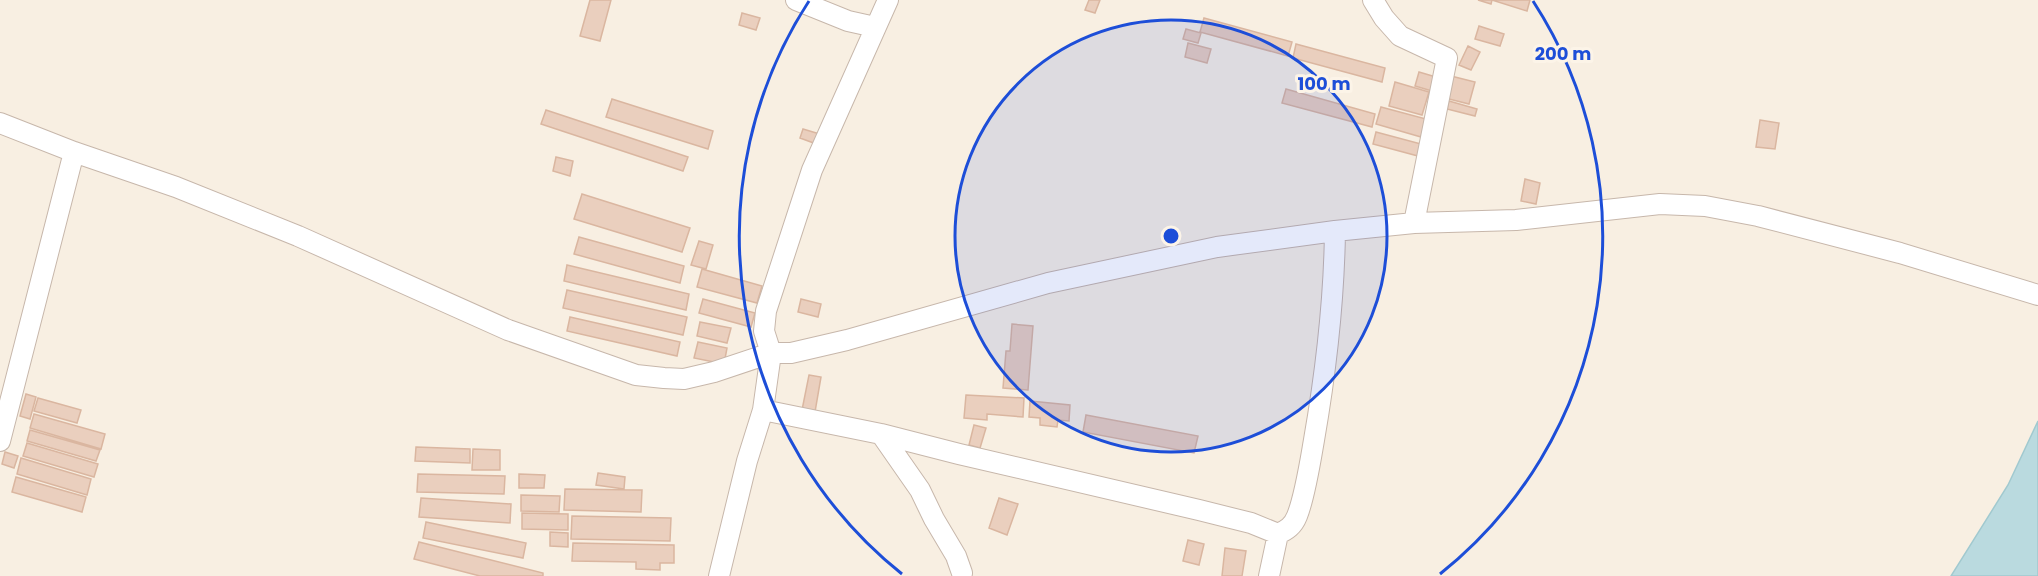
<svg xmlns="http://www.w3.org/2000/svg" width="2038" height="576" font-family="Poppins,sans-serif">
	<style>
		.water { fill: #badadf; stroke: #a1c9cf; stroke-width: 1.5 }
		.building { fill: #eacfbe; stroke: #dab6a0; stroke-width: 1.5 }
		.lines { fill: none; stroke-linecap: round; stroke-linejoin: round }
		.minor-casing { stroke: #c7b7ab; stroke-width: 22 }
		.minor { stroke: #fff; stroke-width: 20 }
		.ring { fill: none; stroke: #1d4ed8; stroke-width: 3 }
		.centre { fill: #1d4ed8; stroke: #fcf4e8; stroke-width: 3 }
		.ring-label { font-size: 18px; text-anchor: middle; font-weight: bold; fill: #1d4ed8; stroke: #fcf4e8; stroke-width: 6; stroke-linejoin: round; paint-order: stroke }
	</style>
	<rect width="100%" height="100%" fill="#f8efe2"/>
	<!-- water -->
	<path class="water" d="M2038,421V576H1951L2008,485Z"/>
	<!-- building -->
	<path class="building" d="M590,0H611L600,41L580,36Z
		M1089,0H1100L1095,13L1085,10Z
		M1478,0H1530L1527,11L1492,0L1491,4Z
		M742,13L760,18L756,30L739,25Z
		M1204,18L1292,42L1288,56L1200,32Z
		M1479,26L1504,34L1500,46L1475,39Z
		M1186,29L1201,33L1198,43L1183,39Z
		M1188,43L1211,49L1207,63L1185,57Z
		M1296,44L1385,68L1382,82L1293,58Z
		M1468,46L1480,52L1471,70L1459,65Z
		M1419,72L1436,77L1432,91L1415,86Z
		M1451,76L1475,82L1469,104L1445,98Z
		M1395,82L1429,92L1422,115L1389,106Z
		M1286,89L1375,114L1372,127L1282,103Z
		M612,99L713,131L708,149L606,117Z
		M1449,101L1477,109L1475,116L1447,109Z
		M1381,107L1426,119L1421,137L1376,124Z
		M546,110L688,157L683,171L541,124Z
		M1760,120L1779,123L1775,149L1756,147Z
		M803,129L823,135L819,145L800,138Z
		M1376,132L1421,144L1418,156L1373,144Z
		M556,157L573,161L570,176L553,171Z
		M1525,179L1540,183L1536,204L1521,201Z
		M582,194L690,228L682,252L574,219Z
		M579,237L684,266L680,283L574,254Z
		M699,241L713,245L706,269L691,265Z
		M567,265L689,294L686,310L564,281Z
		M702,269L762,286L757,303L697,287Z
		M567,290L687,317L683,335L563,308Z
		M703,299L755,313L751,327L699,313Z
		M801,299L821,304L818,317L798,312Z
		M570,317L680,342L677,356L567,331Z
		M700,322L731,328L727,343L697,336Z
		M1012,324L1033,326L1028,390L1003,388L1006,351H1010Z
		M698,342L727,348L724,364L694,358Z
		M809,375L821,377L815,412L802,410Z
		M26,394L36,397L30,419L20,416Z
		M966,395L1024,398L1023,417L987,414V420L964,418Z
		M38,398L81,410L77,423L34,411Z
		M1030,401L1070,405L1069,421L1058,420L1057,427L1040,425V418L1029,417Z
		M34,414L105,434L101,449L30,428Z
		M1086,415L1198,436L1194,453L1083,432Z
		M974,425L986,428L980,448L969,445Z
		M30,430L100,450L96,461L27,441Z
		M27,443L98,464L94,477L23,456Z
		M416,447L470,449V463L415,461Z
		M473,449L500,450V470H472Z
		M5,452L18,456L14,468L2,464Z
		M21,458L91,479L87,495L17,474Z
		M598,473L625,477L624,489L596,485Z
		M418,474L505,476L504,494L417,492Z
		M519,474L545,475L544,488H519Z
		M16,477L86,497L82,512L12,492Z
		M565,489L642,490L641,512L564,510Z
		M521,495L560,496L559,512L521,511Z
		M421,498L511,504L510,523L419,517Z
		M999,498L1018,504L1007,535L989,528Z
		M522,513L568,514V530L522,529Z
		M572,516L671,518L670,541L571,539Z
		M426,522L526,543L523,558L423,538Z
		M550,532L568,533V547L550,546Z
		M1188,540L1204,544L1199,565L1183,561Z
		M419,542L543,573V576H480L414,559Z
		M573,543L674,545V563H660V570L636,569V562L572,561Z
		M1225,548L1246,551L1242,576H1222Z"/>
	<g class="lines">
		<!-- minor casing -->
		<g class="minor-casing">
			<path id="minor" d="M796,0L848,21L875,27
				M1373,0L1384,18L1400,36L1447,58L1414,223
				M0,123L74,152L176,187L298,236L508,330L636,375L664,378L684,379L714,372L771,353H791L847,340L1048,283L1217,247L1335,231L1414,223L1516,220L1660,204L1705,206L1758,216L1900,253L2038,295
				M763,410L881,434L959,454L1199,510L1251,523L1278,534C1287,530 1293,526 1297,516C1305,496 1310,463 1314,440C1326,371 1334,301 1335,231
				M881,434L920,490L934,519L956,556L962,573
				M0,441L74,152
				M719,576L747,461L763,410L771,353L764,331L766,311L812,170L888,0
				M1269,576L1278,534"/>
		</g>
		<!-- minor -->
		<use href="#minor" class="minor"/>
	</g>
	<!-- distance rings -->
	<circle cx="1171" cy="236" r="216" fill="#1d4ed8" fill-opacity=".12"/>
	<g class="ring">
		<circle cx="1171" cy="236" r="216"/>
		<path d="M902 574A432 432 0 0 1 809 1M1533 1A432 432 0 0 1 1440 574"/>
	</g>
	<circle cx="1171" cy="236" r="9" class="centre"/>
	<g class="ring-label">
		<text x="1563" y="60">200 m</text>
		<text x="1324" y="90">100 m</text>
	</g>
</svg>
